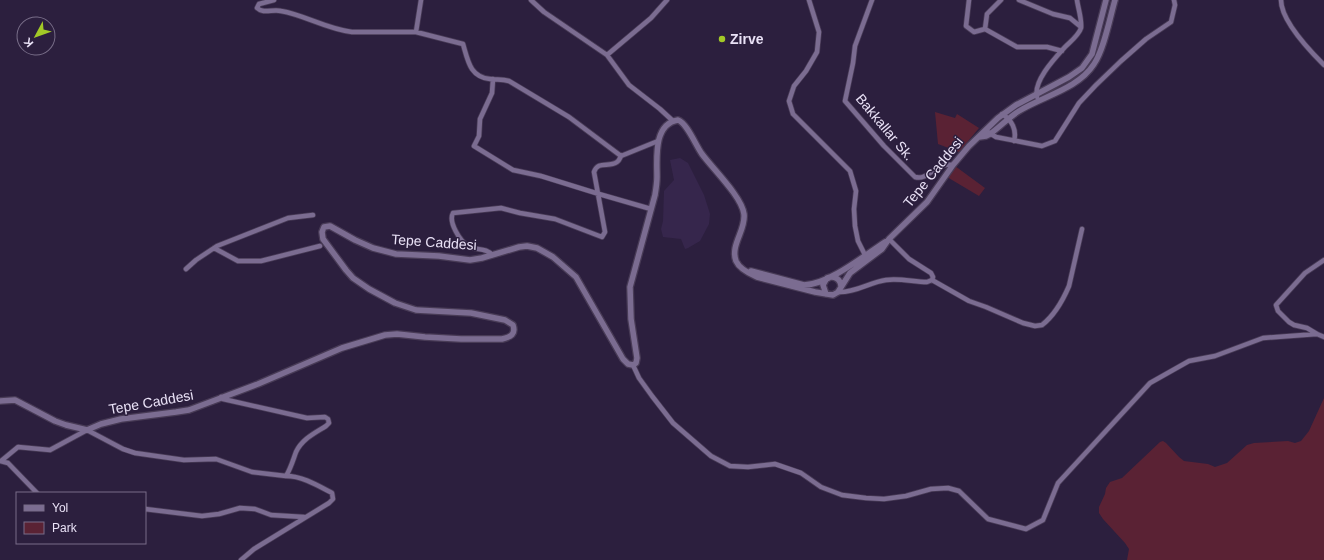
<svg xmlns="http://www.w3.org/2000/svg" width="1324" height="560" font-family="Helvetica,sans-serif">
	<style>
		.built { fill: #36264c }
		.green { fill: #5a2234 }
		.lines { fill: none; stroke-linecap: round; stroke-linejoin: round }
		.minor-casing { stroke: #483b56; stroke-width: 6 }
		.tertiary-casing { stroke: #483b56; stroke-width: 8 }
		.minor { stroke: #7b6c91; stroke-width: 4.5 }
		.tertiary { stroke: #7b6c91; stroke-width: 5.5 }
		.poi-dot { fill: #a3c927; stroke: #2c1f3e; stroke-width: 1.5 }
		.labels { text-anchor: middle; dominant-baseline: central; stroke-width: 3; stroke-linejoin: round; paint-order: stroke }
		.poi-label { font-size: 14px; font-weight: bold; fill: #e9e1f6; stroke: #2c1f3e; text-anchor: start }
		.street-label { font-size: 14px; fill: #e9e1f6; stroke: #2c1f3e }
	</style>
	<rect width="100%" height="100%" fill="#2c1f3e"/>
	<!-- built -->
	<path class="built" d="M680,158L688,163L704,195L710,214L709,224L700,241L688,248L685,249L681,239L663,237L661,229L663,221L664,191L674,180L670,160Z"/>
	<!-- green -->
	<path class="green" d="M935,112L955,118L957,114L979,128L959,152L938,144Z
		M955,166L985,188L979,196L947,177Z
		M1324,398V560H1127L1129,549L1125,543L1103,519L1099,513V507L1105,494L1106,488L1110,482L1122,478L1160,442L1163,441L1166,443L1179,457L1184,461L1208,464L1215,467L1227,463L1247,445L1254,443L1288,441L1295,443L1301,441L1309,431Z"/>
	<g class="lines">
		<!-- minor casing -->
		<g class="minor-casing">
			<path id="minor" d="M274,0L259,4L257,8C263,14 273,9 281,11C305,15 326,29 352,32H416L463,44C468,61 470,77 490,79C497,80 502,79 509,81L569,117L621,156
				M531,0L544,12L607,55L629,85L660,109L673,121
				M809,0L819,32L817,52L806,71L794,86L789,101L793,114L850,171L856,191L854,209L855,226L858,241L865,255
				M872,0L855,46L853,63L845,101L884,146L915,177C929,181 934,162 953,165
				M969,0L966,26L974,32L985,29L1017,47H1047L1062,51
				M1019,0L1053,14L1070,18L1081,27
				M1281,0C1281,21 1310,51 1324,65
				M985,29L987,14L1001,0
				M416,32L421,0
				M607,55L651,18L667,0
				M493,79L492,93L480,119L479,136L474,146L513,170L541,176L599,194L651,209
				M1037,97C1033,81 1055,58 1065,47C1070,42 1079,35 1081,28C1082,19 1078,8 1077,0
				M1002,114C1012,120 1017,130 1014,141
				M988,132L996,137L1042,146L1055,141L1079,103L1096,85L1121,61L1146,39L1171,22L1175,5L1174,0
				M214,248L238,261H261L320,246
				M492,255C486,247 476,251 468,246C460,241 448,222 453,213L501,208L520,213L555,219L602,237L605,232L594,172C598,160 609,168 617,162C619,161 620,158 621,156L658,141
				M186,269L196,260L217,246L288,218L313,215
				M932,280L969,301L986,307L1023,323L1035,326L1042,325C1055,315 1063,300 1069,286L1082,229
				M838,292C855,293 870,282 886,280C900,278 914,282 927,282L932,280L933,277L931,273L909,259L889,239
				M1317,334L1307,328L1294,325L1289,322L1278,311L1276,305L1305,273L1324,260
				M633,365L639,378L652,396L673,423L711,456L730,466L748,467L775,464L801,473L821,487L842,495L866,498L884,499L906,496L931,489L948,488L959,491L988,519L1026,529L1043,520L1058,483L1150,383L1189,361L1215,356L1263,338L1317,334L1324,337
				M0,461L8,463L37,493
				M1,461L18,447L50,450L87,430L123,449L135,453L184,460L216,459L252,472L286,476C291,468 293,460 296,452C302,439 315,433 326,426L329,423L328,419L325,417L307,418L223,399L221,397
				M145,509L202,516L219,514L240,508L255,509L271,515L304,517
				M241,560L254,549L329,503L333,499L332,493C317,485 302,476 286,476"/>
		</g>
		<!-- tertiary casing -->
		<g class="tertiary-casing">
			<path id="tertiary" d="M979,137L986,136L990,134C1000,127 1009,117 1019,111C1043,96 1078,89 1094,64C1104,50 1110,17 1115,0
				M751,271L804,285C828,285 865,255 885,242
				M826,294L823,285L827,278C834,275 841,279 841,287
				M0,401L15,400L55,421L66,425L87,430L101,424L121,419L176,412L189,410L258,384L342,348L385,335L397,334L425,337L461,339H502C511,337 516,334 513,325L505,320L471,313L416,310L395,303L369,289L353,278L346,270L323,239L322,232L324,227L330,226L355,240L373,248L396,254L439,256L470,260L482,258L519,247L527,246L537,248L553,257L576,277L623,359L628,364L633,365L636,363L637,358L631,319L630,287L655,195C656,189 657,183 657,177C657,159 653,124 678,120C687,123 696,146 702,154C713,169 742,197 744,214C746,230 730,245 736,261C739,268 750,274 757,277L815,292L833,295L838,292L850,273L882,249L889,239L927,202L953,165L969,146L998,118L1016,105L1069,77L1082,68L1092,54L1106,0"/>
		</g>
		<!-- minor -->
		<use href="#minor" class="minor"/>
		<!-- tertiary -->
		<use href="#tertiary" class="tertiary"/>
	</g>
	<!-- markers -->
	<circle class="poi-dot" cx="722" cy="39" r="4"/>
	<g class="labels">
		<!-- poi labels -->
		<g class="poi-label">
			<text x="730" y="39">Zirve</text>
		</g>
		<!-- street labels -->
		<g class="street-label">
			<text transform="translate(885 127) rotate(50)">Bakkallar Sk.</text>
			<text transform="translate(933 172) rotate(-51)">Tepe Caddesi</text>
			<text transform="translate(434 242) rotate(4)">Tepe Caddesi</text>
			<text transform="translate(151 402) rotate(-10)">Tepe Caddesi</text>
		</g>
	</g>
	<!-- legend -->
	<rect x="16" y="492" width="130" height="52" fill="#2c1f3e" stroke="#786d88"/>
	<rect x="24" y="505" width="20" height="6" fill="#7b6c91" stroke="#786d88"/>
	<text x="52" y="512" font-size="12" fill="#e9e1f6">Yol</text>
	<rect x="24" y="522" width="20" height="12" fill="#5a2234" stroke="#786d88"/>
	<text x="52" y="532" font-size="12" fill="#e9e1f6">Park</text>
	<!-- north arrow -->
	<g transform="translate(36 36) rotate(229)"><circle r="19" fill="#2c1f3e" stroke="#786d88"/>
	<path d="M0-3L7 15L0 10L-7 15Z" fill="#a3c927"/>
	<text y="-6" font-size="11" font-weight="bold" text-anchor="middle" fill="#e9e1f6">K</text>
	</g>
</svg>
